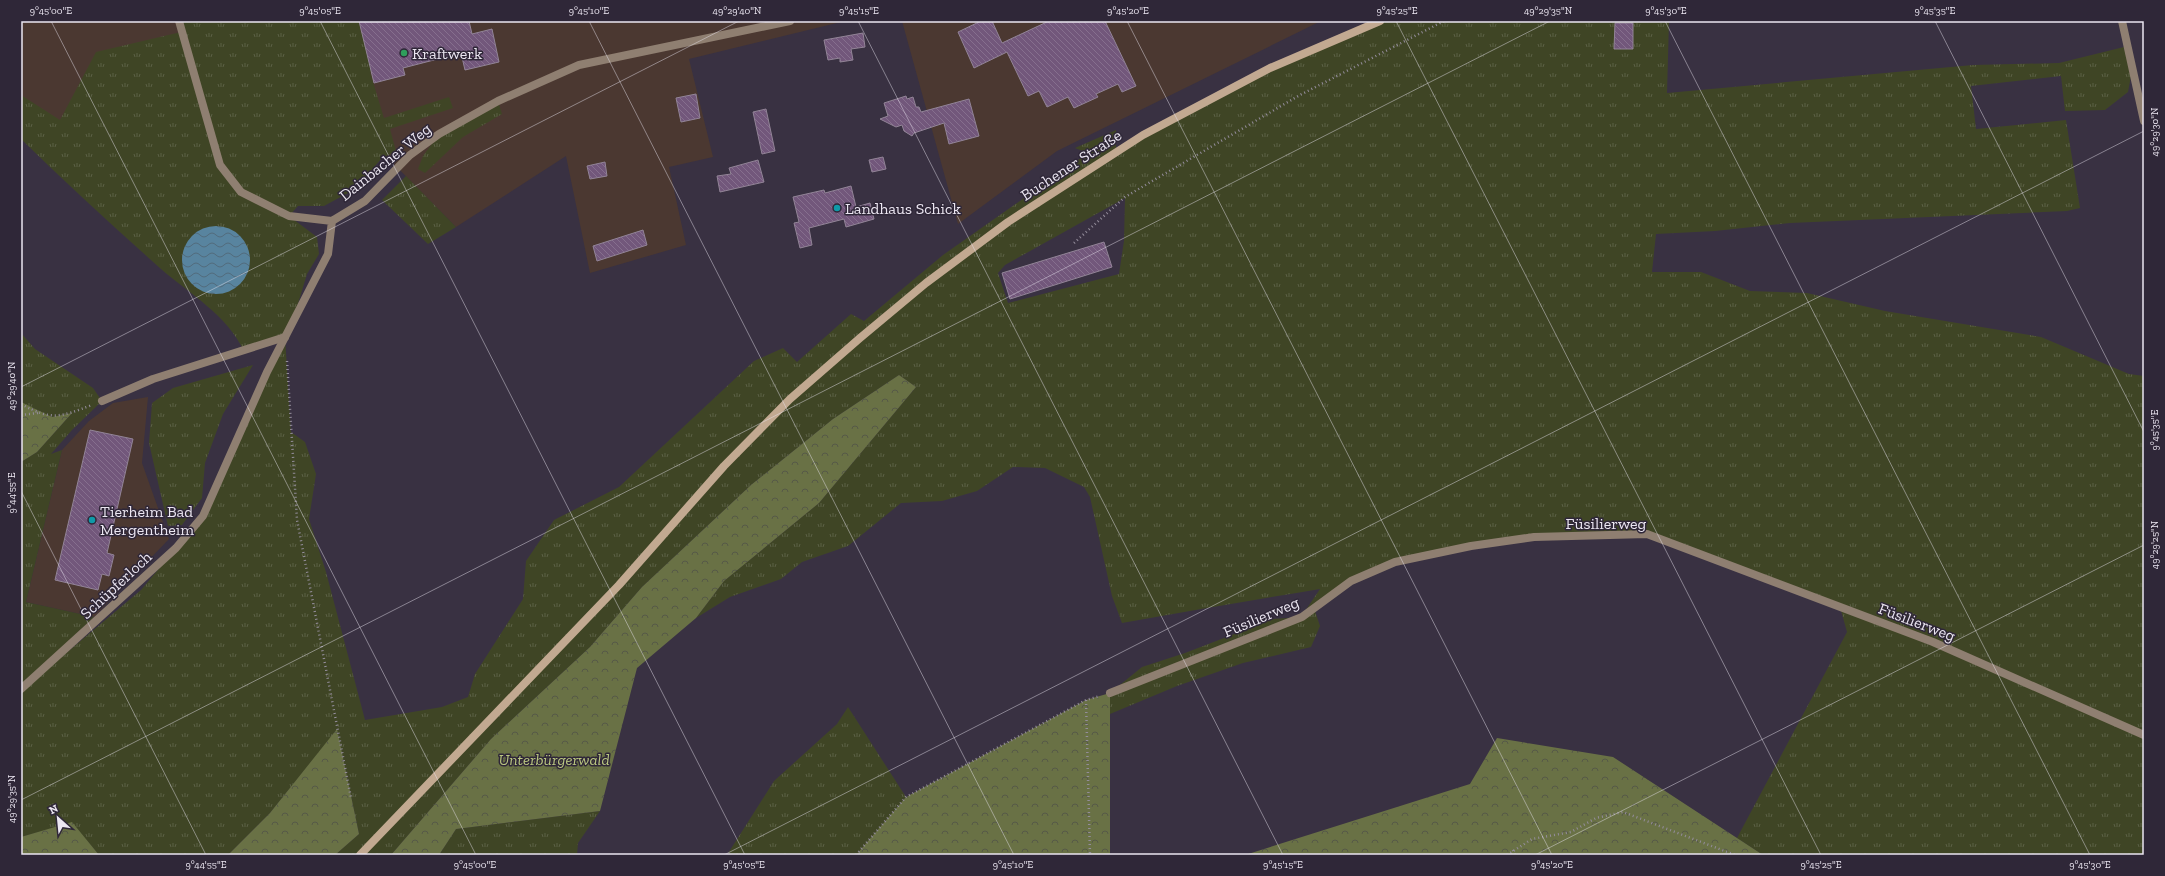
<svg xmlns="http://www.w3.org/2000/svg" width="2165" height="876" font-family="'Zilla Slab',serif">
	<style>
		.commercial { fill: #4b3831 }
		.grass { fill: url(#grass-tufts); fill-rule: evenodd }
		.forest { fill: url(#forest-crowns) }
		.water { fill: url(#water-waves) }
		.building { fill: url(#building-back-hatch); stroke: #928497 }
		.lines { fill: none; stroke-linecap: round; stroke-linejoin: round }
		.path { stroke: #948d9b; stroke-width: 2.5; stroke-dasharray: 1 3; stroke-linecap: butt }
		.lane { stroke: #8f7f71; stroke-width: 8 }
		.street { stroke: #8f7f71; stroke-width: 8 }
		.secondary { stroke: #c2a991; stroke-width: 8 }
		.ticks { fill: none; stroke: #ebe6f1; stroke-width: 1; stroke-opacity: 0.45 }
		.leisure-dot { fill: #2e9e5b; stroke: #2f2738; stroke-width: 1.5 }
		.culture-dot { fill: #0f9aa8; stroke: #2f2738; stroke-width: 1.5 }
		.labels { text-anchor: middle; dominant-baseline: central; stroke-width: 3; stroke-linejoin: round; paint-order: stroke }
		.poi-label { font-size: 16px; fill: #ebe6f1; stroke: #2f2738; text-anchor: start }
		.street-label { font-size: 16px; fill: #ebe6f1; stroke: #2f2738 }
		.park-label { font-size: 16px; font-style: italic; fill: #bbc881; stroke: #2f2738 }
		.neatline { fill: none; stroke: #ebe6f1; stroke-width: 1.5 }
		.ticks-label { font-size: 10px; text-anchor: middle; fill: #ebe6f1 }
	</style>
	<defs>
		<pattern id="grass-tufts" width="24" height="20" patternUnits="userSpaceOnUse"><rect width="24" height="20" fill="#3f4525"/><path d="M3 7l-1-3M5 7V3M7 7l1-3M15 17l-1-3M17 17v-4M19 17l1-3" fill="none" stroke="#5b6045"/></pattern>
		<pattern id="forest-crowns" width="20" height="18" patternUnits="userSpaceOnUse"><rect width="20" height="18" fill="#697145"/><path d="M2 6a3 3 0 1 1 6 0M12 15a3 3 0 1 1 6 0" fill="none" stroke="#565947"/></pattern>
		<pattern id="water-waves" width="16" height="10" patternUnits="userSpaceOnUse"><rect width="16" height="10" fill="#58849f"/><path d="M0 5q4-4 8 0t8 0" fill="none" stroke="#516b7c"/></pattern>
		<pattern id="building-back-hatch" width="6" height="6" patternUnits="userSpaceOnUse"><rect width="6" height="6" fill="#72577b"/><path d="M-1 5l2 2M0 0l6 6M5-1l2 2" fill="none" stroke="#866f8e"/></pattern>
	</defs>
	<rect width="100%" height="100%" fill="#393142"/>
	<!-- commercial -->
	<path class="commercial" d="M21,21H194L42,149L21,130Z
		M354,21H845L689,59L713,157L669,167L686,245L590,273L566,156L456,227L387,157Z
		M902,21H1321L1057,151L958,224Z
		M148,397L142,463L169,539L94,617L26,602L62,450L89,421L113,403Z"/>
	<!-- grass -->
	<path class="grass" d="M179,21H359L361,33L370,31L366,49L368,59L374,58L377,70L370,72L384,118L449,97L453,108L390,129L396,151L381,159L364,179L348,193L324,206H298L289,216L317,237L319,254L307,274L293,320L285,337L291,432L305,442L316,474L309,519L326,572L365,720L442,707L468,697L475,674L523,599L526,561L554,520L619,487L754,361L783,348L797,362L851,314L864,321L943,255L1088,153L1075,148L1116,130V152L1269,69L1380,21H1669L1667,93L1973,65L2059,63L2124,47L2131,76L2128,92L2105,110L2065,111L2061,76L1971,86L1976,129L2066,120L2080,208L2067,211L1790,223L1715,231L1656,234L1652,272H1701L1750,291L1807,293L1885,311L2041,337L2129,374L2144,376V855H1763L1737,838L1847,632L1840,607L1647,534L1534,537L1395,562L1351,581L1314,608L1320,626L1311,647L1243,663L1177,686L1110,714V693L1142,667L1185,653L1273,619L1301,617L1320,589C1254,600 1188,611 1122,623L1112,596L1090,497L1084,487L1045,468L1013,467L977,491L942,501L901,503L848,546L802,562L781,579L730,597L696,618L724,581L819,503L916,387L899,375L833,419L751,485L642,587L590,647L491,739L391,855H335L359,834L337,730L270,813L228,855H99L72,823L21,837V691L141,590L203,516L285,337L244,351C227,315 190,294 161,269C113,226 67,184 21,139V95L60,120L96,52L181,32ZM1125,198L1124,241L1119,274L1008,303L998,273L1005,265Z
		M498,101L502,114L463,137L425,173L418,169L423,156L439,134Z
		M406,176L456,227L428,244L382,200Z
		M21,333L35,349L93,388L102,401L72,430L51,454L62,450L26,602L94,617L21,686V462L37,452L72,413L52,417L21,404Z
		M253,365L223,414L205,463L202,498L182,525L168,526L149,443L152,403L173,388Z
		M848,707L906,797L856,855H727L774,781L837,724Z
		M600,811L578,843L577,855H439L456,829Z"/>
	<!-- forest -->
	<path class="forest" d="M899,375L916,387L819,503L724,581L696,618L637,668L600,811L456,829L439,855H391L491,739L590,647L642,587L751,485L833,419Z
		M21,402L52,417L72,413L37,452L21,462Z
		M1110,693V855H856L906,797L1086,700Z
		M337,729L359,834L335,855H228L270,813Z
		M1497,738L1613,757L1763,855H1245L1470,784Z
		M72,822L99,855H21V837Z"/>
	<!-- water -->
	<path class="water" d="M182 260a34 34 0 1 1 68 0a34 34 0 1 1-68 0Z"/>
	<!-- building -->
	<path class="building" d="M359,21H469L472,34L492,29L499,62L465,70L461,53L403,68L405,75L374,83Z
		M981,21H992L1002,43L1049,21H1105L1136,86L1122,92L1118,84L1096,94L1098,97L1074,108L1068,97L1047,107L1039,91L1028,96L1007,52L974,68L958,32Z
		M1615,23H1633V49H1614Z
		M863,33L865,47L851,49L853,60L840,62V58L828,60L824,40Z
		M696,94L700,118L681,122L676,98Z
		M906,96L907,99L913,97L916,107H919L921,112L969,99L979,136L949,144L944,123L914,133L912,136L904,131L902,125L896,127L880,119L888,116L884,103Z
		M766,109L775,151L762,154L753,112Z
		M883,157L886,169L872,172L869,160Z
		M758,160L764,182L720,192L717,176L731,174L729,168Z
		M605,162L607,176L590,179L587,166Z
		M851,186L856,207L870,203L874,219L846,227L844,219L809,228L812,245L800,248L794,223L799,222L793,197L824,190L825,193Z
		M643,230L647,245L597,261L593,246Z
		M1104,242L1112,267L1010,299L1002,273Z
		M90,430L133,439L107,553L114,555L109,576L102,574L98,590L55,580Z"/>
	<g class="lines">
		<!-- path -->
		<path class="path" d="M1074,243L1125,197L1166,173L1300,95L1444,21
			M287,361L297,520L351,798
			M21,404C52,421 60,417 92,405
			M21,415L38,413
			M1086,700L1090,855
			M1513,850L1515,855
			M856,855L906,797L1086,700L1100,696
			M1507,855L1532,839L1571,832L1596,818L1623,812L1735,855"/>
		<!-- lane -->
		<path class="lane" d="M2122,21L2144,121
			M102,401L153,379L285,337
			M1110,693L1302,617L1351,581L1395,562L1471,546L1534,537L1647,534L1933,642L2144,735"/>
		<!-- street -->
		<path class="street" d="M179,21L220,165L241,192L289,216L332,221L365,201L410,155L439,134L498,101L579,65L790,21
			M21,689L176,548L203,516L267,372L328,254L332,221"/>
		<!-- secondary -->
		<path class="secondary" d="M360,855L619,585L724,466L790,399L860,338L926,283L1008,222L1143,135L1270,68L1380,21"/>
	</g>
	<!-- ticks -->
	<path class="ticks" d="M51,21L476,855M320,21L745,855M589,21L1014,855M858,21L1283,855M1127,21L1552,855M1396,21L1821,855M1665,21L2090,855M1935,21L2144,432M21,387L739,21M21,491L206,855M21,800L1550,21M724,855L2144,131M1535,855L2144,545"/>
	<!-- markers -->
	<circle class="leisure-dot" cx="404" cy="53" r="4"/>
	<g class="culture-dot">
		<circle cx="837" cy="208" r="4"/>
		<circle cx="92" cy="520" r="4"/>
	</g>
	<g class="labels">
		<!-- poi labels -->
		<g class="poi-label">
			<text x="412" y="53">Kraftwerk</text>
			<text x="845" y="208">Landhaus Schick</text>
			<text x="100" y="511">Tierheim Bad<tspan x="100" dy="18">Mergentheim</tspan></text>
		</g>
		<!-- street labels -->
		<g class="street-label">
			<text transform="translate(385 162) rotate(-39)">Dainbacher Weg</text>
			<text transform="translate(1071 165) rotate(-33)">Buchener Straße</text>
			<text x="1606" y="523">Füsilierweg</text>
			<text transform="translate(116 585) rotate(-43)">Schüpferloch</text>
			<text transform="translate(1261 617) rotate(-23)">Füsilierweg</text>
			<text transform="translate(1917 622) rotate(21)">Füsilierweg</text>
		</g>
		<!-- park labels -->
		<g class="park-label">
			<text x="554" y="759">Unterbürgerwald</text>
		</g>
	</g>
	<!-- border -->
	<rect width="2165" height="876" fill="none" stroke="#2f2738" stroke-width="44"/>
	<!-- north arrow -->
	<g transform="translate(58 818) rotate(333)" stroke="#2f2738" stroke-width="3" paint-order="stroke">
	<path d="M0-3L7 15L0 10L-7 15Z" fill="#ebe6f1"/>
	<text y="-6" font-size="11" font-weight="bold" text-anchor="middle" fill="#ebe6f1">N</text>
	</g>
	<rect x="22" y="22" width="2121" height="832" class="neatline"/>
	<g class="ticks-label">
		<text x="51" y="14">9°45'00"E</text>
		<text x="320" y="14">9°45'05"E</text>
		<text x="589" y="14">9°45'10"E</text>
		<text x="737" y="14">49°29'40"N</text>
		<text x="859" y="14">9°45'15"E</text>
		<text x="1128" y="14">9°45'20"E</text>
		<text x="1397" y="14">9°45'25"E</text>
		<text x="1548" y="14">49°29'35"N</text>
		<text x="1666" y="14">9°45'30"E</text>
		<text x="1935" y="14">9°45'35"E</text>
		<text transform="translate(2154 132) rotate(-90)" y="4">49°29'30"N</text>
		<text transform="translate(11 386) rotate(-90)" y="4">49°29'40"N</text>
		<text transform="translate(2154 430) rotate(-90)" y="4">9°45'35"E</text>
		<text transform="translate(11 493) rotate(-90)" y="4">9°44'55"E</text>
		<text transform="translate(2154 545) rotate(-90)" y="4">49°29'25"N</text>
		<text transform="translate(11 799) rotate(-90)" y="4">49°29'35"N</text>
		<text x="206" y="868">9°44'55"E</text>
		<text x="475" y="868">9°45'00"E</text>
		<text x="744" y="868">9°45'05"E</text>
		<text x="1013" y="868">9°45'10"E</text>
		<text x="1283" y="868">9°45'15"E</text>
		<text x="1552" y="868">9°45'20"E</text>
		<text x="1821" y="868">9°45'25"E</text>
		<text x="2090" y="868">9°45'30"E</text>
	</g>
</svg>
